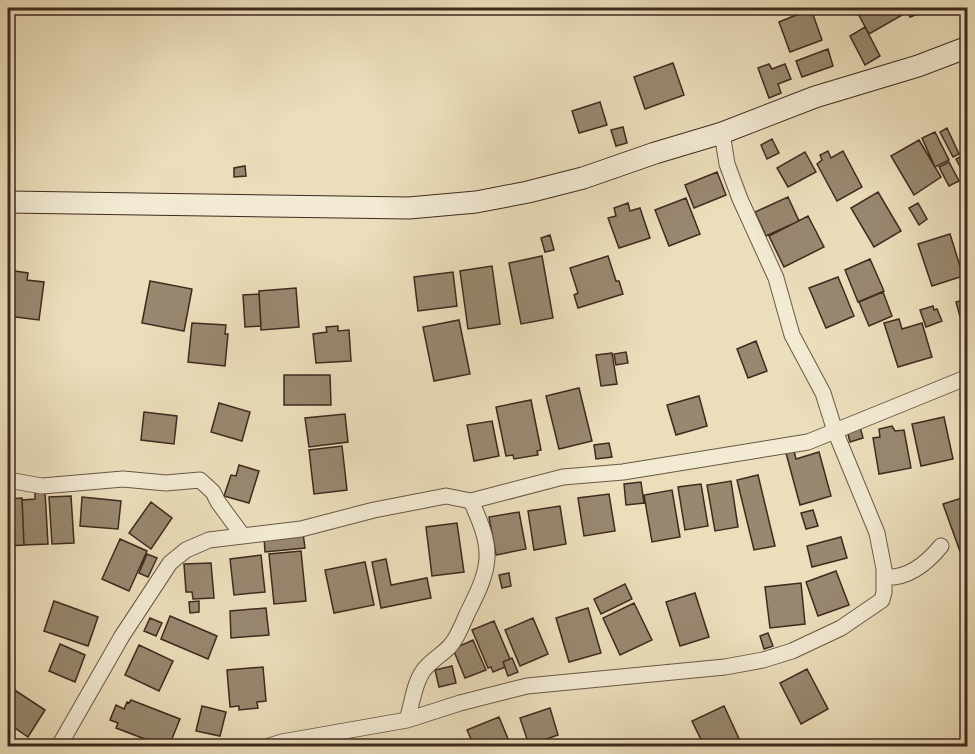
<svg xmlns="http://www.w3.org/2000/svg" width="975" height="754" font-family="'IM FELL English',serif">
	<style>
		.building { fill: #988870; stroke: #3e2a1f; stroke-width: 1.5 }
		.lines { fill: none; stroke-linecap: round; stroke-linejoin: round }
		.street-casing { stroke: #695746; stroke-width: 17 }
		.secondary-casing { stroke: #3e2a1f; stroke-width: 23 }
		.street { stroke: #f2ead3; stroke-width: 15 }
		.secondary { stroke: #f2ead3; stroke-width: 21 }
	</style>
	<rect width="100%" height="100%" fill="#ebdebb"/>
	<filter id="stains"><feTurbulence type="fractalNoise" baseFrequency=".00333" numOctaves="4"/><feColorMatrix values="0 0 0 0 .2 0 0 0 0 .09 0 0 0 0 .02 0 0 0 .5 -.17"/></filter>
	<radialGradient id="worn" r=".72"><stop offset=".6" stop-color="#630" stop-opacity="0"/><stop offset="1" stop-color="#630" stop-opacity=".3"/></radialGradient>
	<!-- building -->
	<path class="building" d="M855,8H901L904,14L869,34Z
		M906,8H934L910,17Z
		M811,9L822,40L790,52L779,22Z
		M865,27L880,56L865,65L850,36Z
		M828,49L833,66L802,77L796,61Z
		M673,63L684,95L645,109L634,77Z
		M769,64L772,69L785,64L791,79L778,84L781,93L769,98L758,68Z
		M600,102L607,125L579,133L572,111Z
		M623,127L627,143L616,146L611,130Z
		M947,128L959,154L953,157L940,132Z
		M935,132L949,160L935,167L922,138Z
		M772,139L779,153L767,159L761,145Z
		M919,140L941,177L914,195L891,156Z
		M828,151L831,158L843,151L862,187L837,201L817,164L822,160L820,155Z
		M805,152L816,172L788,187L777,168Z
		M968,153V182L956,159Z
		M949,162L959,181L949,186L939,167Z
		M245,166L246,176L234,177V168Z
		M717,172L726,195L694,208L685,185Z
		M878,192L901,231L874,247L851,208Z
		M788,197L799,221L766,236L755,212Z
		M686,198L700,234L669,246L655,210Z
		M628,203L630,211L640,208L650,238L619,248L608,218L616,216L614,208Z
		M918,203L927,219L919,225L909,208Z
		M808,216L824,247L784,267L769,236Z
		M950,234L963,276L932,286L918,244Z
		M550,235L554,250L545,252L541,238Z
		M542,256L553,318L521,324L509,263Z
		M608,256L616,281H619L623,294L578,308L574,295L578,293L570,268Z
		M870,259L884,291L858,302L845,270Z
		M492,266L500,324L468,329L460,271Z
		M8,270L28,273L27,280L44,282L39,320L8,316Z
		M453,272L457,306L418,311L414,277Z
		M838,277L854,316L826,328L809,288Z
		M150,281L192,289L184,331L142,323Z
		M296,288L299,327L261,330L259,291Z
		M883,292L892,316L869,326L859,302Z
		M259,294L261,326L245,327L243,295Z
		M968,299V345L956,302Z
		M933,306L934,310L937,309L942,321L926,327L920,310Z
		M899,319L902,329L922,323L932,357L898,367L884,323Z
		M459,320L470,374L434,381L423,327Z
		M192,323L226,325L225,334H228L225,366L188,362Z
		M338,326V331L349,330L351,361L316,363L313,334L327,332L326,327Z
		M756,341L767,371L748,378L737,349Z
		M626,352L628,363L616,365L614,354Z
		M612,353L617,384L601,386L596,355Z
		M284,375H330L331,405H284Z
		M579,388L592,441L559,449L546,396Z
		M699,396L707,426L676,435L667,405Z
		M531,400L541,450L537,451L538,455L514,459L513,455L506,456L496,407Z
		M219,403L250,412L242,441L211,432Z
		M144,412L177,416L174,444L141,440Z
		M345,414L348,442L309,447L305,418Z
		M944,417L953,459L921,466L912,424Z
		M492,421L499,456L474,461L467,425Z
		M859,423L863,438L850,442L846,427Z
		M892,426L895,431L904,430L911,468L879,474L873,438L880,437L879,429Z
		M609,443L612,457L596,459L594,445Z
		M342,446L347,490L314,494L309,450Z
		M794,451L796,459L819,452L831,496L800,505L786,453Z
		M239,465L259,471L249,503L224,496L231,475L236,476Z
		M758,475L775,546L754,550L737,480Z
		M731,481L738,527L715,531L707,485Z
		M641,482L644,503L626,505L624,484Z
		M701,484L708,526L685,530L678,487Z
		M672,490L680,537L652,542L644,495Z
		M35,492H45L48,544L24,545L22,500L35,499Z
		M609,494L615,531L584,536L578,498Z
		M71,496L74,543L52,544L49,497Z
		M968,496V555L962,557L943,504Z
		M82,497L121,501L118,529L80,526Z
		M22,498L24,545L8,546V499Z
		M151,502L172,518L151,549L129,533Z
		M560,506L566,544L534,550L528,511Z
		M813,510L818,526L806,529L801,513Z
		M519,512L526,549L496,555L489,517Z
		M457,523L464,572L432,576L426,527Z
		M303,533L305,548L265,552L264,537Z
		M841,537L847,558L812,567L807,546Z
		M120,539L147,551L129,591L102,579Z
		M301,551L306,601L274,604L269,554Z
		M147,554L157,558L148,577L139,573Z
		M261,555L265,592L234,595L230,559Z
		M386,559L391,585L427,578L431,598L381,608L372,562Z
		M365,562L374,605L334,613L325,570Z
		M211,563L214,598L193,599L192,592H186L184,564Z
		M836,571L849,605L818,616L806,582Z
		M509,573L511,586L502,588L499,575Z
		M801,583L805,624L770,628L765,587Z
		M625,584L632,599L601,614L594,599Z
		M695,593L709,637L680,646L666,602Z
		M54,601L98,617L88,646L44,631Z
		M199,601V612L190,613L189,602Z
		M634,603L652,640L620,655L603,618Z
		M266,608L269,635L231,638L230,611Z
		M588,608L601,653L569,662L556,618Z
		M170,616L217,636L208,659L161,639Z
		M150,618L162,623L156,636L144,631Z
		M533,618L548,654L520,666L505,630Z
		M494,621L510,659L503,662L505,667L493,672L491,667L488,668L472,630Z
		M768,633L773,646L764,649L760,636Z
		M473,640L486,670L465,678L453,649Z
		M60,644L85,655L75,682L49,671Z
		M139,645L173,661L159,691L125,675Z
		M512,658L518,672L508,676L503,662Z
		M452,666L456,683L439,687L435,670Z
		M263,667L266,701L257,702L258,708L239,710V706L230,707L227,670Z
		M807,669L828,709L801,724L780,683Z
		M13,689L45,710L28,737L8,723V697Z
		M131,700L180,719L169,746H163L116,728L118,723L110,720L116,705L124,709L127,702L129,703Z
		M202,706L226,712L220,736L196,731Z
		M724,706L742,745L704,746L692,721Z
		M550,708L558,735L529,745L520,718Z
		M499,717L511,746H474L467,730Z"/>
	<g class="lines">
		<!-- street casing -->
		<g class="street-casing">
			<path id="street" d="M8,480L42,486L123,479L166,483L200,480L213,492L218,502L243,536
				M885,577C908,579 927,563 941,546
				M407,720C412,704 414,684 423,671C430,661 442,655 450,646C458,637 462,625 467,614C492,565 494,551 471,501
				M59,746L122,636L170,563L186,550L209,540L301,529L374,510L446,496L471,501L563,477L623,472L808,442L968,377
				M269,746L282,742L407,720L460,703L527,686L725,667L763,660L792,651L841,628L882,600L884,592V569L877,533L835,431L823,393L792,335L776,278L740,199L727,164L722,133"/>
		</g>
		<!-- secondary casing -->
		<g class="secondary-casing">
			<path id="secondary" d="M8,202L409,208L476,202L528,192L583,178L655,153L722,133L815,97L918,66L968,47"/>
		</g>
		<!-- street -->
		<use href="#street" class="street"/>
		<!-- secondary -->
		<use href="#secondary" class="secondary"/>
	</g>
	<!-- margin -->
	<rect width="975" height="754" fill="none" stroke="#ebdebb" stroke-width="30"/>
	<rect x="9" y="9" width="957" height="736" fill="none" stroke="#3e2a1f" stroke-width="3"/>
	<rect x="15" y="15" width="945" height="724" fill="none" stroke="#3e2a1f" stroke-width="1.5"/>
	<rect width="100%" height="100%" filter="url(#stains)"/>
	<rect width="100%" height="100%" fill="url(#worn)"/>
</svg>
